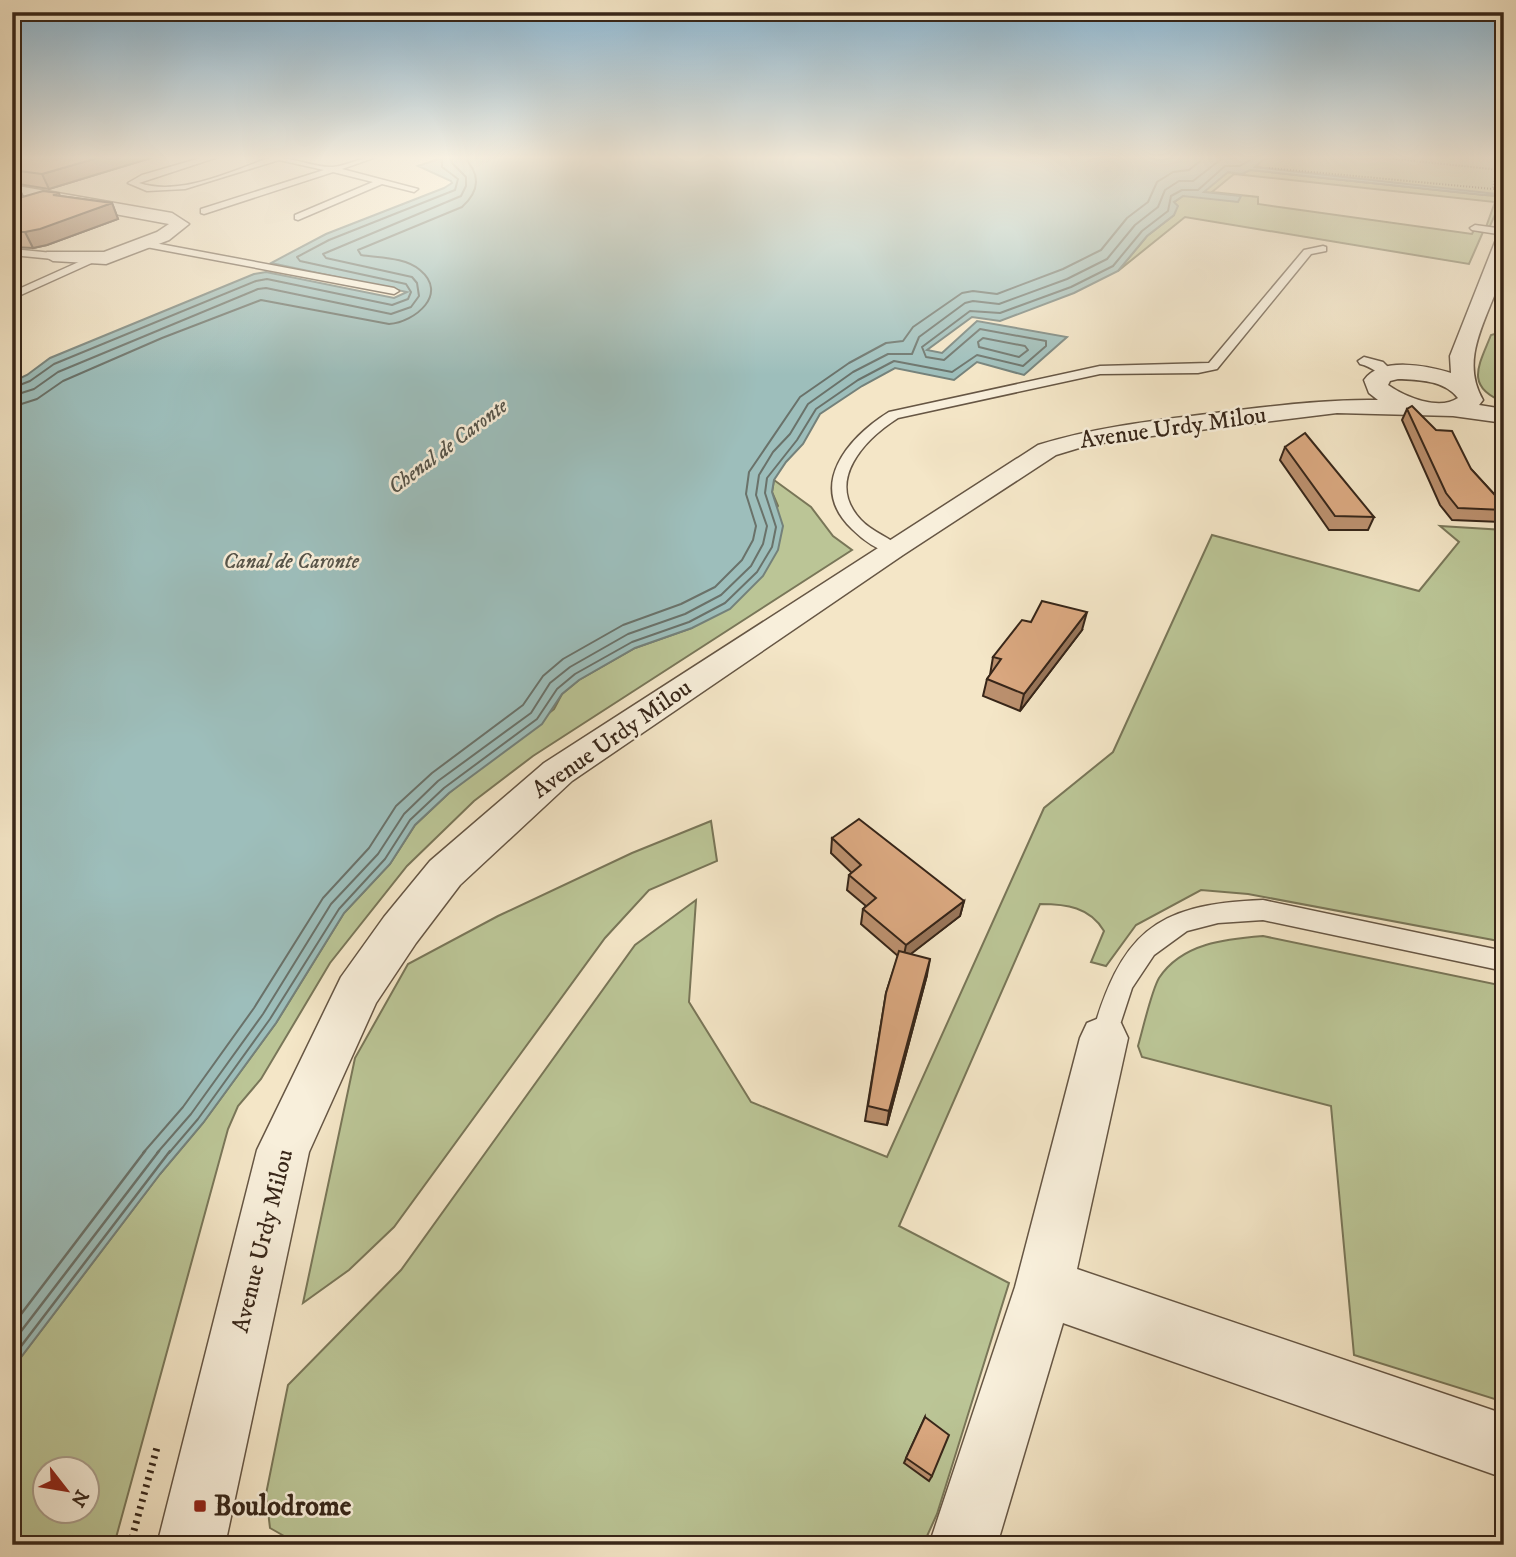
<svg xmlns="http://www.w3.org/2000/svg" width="1516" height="1557" font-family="'IM FELL DW Pica',serif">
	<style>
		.green { fill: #bbc596; stroke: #797658; stroke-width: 2; fill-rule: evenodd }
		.water { fill: #9dbebb; stroke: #74817a; stroke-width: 2 }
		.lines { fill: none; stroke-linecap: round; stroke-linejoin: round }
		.shore-far1 { stroke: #6a726a; stroke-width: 2 }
		.shore { stroke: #6a726a; stroke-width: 2.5 }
		.lane-casing { stroke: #665644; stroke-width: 3 }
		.street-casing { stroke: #665644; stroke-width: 3 }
		.path-far1 { stroke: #372619; stroke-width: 2; stroke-dasharray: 1 2; stroke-linecap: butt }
		.path { stroke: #372619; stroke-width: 7; stroke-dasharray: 2.5 5; stroke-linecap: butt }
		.lane { fill: #f8efdb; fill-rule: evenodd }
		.street { fill: #f8efdb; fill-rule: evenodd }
		.wall { fill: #bb906e; stroke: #372619; stroke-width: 2 }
		.shaded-wall { fill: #99765a; stroke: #372619; stroke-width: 2 }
		.building { fill: #daa880; stroke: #372619; stroke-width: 2 }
		.poi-dot { fill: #8f2418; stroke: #f8efdb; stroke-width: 2.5 }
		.labels { text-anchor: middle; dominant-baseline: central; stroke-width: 5; stroke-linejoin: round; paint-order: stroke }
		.far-water-label { font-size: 21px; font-style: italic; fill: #56544a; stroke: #f8efdb }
		.street-label { font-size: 24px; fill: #372619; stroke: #f8efdb }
		.near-poi-label { font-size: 28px; font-weight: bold; fill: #372619; stroke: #f8efdb; text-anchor: start }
	</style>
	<rect width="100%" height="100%" fill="#f4e6c7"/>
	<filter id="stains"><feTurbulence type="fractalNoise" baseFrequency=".00286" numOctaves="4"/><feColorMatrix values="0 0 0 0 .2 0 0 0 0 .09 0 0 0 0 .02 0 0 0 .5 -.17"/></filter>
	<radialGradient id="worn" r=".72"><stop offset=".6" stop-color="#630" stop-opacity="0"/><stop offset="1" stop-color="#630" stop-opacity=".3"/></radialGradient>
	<!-- green -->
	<path class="green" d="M1266,157H1504V194L1490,226L1486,227L1495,202L1234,174L1212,192L1258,197V204L1472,234L1474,230L1483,232L1469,264L1185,217L1118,271L1147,236L1174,215L1173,203L1183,196H1240L1203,192L1228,172L1242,174L1250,170L1494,196L1255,167Z
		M1504,328V402C1464,387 1479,365 1491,335L1502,332Z
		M774,480L811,507L833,536L852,550L533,756L474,801L407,866L330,963L261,1079L238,1106L228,1129L114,1545H12V1369L160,1174L203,1123L276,1023L344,913L390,864L415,825L449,793L554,709L562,694L579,680L635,648L692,628L778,506L772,492ZM46,1470H88V1512H46Z
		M1440,526L1504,530V942L1248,894L1201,890L1136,925L1106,966L1091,962L1104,931C1090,907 1066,904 1040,904L899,1226L1009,1283L937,1514L923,1545H300L270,1528L266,1494L288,1385L401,1270L635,945L696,900L689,1002L751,1102L887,1157L1044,808L1113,752L1212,535L1419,591L1459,542Z
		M711,821L717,861L649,890L605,938L394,1227L349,1270L303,1303L355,1058L408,964L498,916L632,853Z
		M1263,936L1504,986V1402L1354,1355L1331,1106L1142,1057L1138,1046C1143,1029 1151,992 1159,978C1182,943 1226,939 1263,936Z"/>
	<!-- water -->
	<path class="water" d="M445,157H1266L1255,167L1497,194L1484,195L1250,170L1242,174L1228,172L1204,192L1241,196L1238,202L1183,196L1174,202L1178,206L1174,215L1147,236L1118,271L1074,293L1000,321L972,317L927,350L942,353L977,321L1067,337L1024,375L977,362L954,380L895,368L862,386L820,414L803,444L786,462L774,480L772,492L783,526L778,550L763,576L730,609L692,628L635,648L579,680L562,694L542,724L449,793L415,825L390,864L344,913L276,1023L203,1123L160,1174L12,1369V382L27,375L50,358L254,274L266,272L394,298L407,292L271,263L326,234L444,188L452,183L451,181L418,166Z"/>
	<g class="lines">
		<!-- shore-far1 -->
		<path class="shore-far1" d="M983,338L1025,346L1028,350L1019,357L979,347L978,342Z
			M12,388L30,381L54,364L256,281L267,279L392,305L408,299L411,292L406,284L300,261L297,257L329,240L455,190L458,179L442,167V157
			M12,396L34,389L58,372L258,289L266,288L391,314L411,307L419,296L417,283L412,277L326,258L323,254L461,196L466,186V177L452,163L451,157
			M12,407L37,399L63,381L162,338L261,300L389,324C415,322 449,294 420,270C405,257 379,258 361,255L358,250L462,207C480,191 481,173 463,157
			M143,1153L183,1107L254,1008L323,898L369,848L396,806L432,773L523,705L543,676L563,659L623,625L681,604L715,587L742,560L753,540L756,526L746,494L749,472L800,397L849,363L886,343L903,341L913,327L962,293L973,291L997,294L1063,269L1101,250L1127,218L1148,202L1157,182L1173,172L1189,170L1205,157
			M157,1153L191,1114L263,1014L331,904L378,854L404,814L438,781L531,713L550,683L570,667L628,634L685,614L721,595L751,566L763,544L767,526L756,495L759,475L773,452L790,434L808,404L853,372L888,354H912L919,337L965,303L973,301L999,304L1067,279L1107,259L1135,225L1158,207L1165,190L1179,181H1193L1224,157
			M169,1153L198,1119L270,1019L339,909L385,859L410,820L444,788L537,719L557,689L575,674L632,642L689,622L725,603L757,572L772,547L776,527L765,493L767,478L797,440L816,409L858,380L894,361L952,372L977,355L1023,366L1046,346V341L980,329L944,360L926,357L922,347L970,311L1000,313L1071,287L1113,266L1142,231L1168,211L1171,196L1182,190H1198L1225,166H1240L1255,157"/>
		<!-- shore -->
		<path class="shore" d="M12,1326L145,1151
			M12,1343L159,1151
			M12,1358L170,1151"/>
		<!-- lane casing -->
		<g class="lane-casing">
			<path id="lane" d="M204,157H218L139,183C181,197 233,170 272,157C292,157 316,168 333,167C347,166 360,157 376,157L342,169L418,189L414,192L382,184L298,220L295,219V215L373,182L333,172L204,214L201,213V209L324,170L279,160L185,189L147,191L128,183L142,175Z
				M1475,225L1504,229V235L1472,230L1470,228Z
				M144,241L394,288L399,291L394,294L141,246V242Z
				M1323,246L1326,247V251L1311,254L1217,369L1198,373L1100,374L898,418C865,439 824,481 861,520C873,533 891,537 901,549L893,554C877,550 863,540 852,529C806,485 849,437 889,412L1100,366L1209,363L1304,250Z
				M12,249L53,253L58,256L53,259L12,255Z
				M92,256L97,259L96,261L12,299V292Z
				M1364,357L1383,362L1395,374L1389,378C1379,375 1373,367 1360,364L1358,361Z
				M1263,900L1504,951V971L1263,920L1218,923L1187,931L1154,955L1132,988L1113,1046L1104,1050L1095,1046L1091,1038C1121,935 1152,904 1263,900Z"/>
		</g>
		<!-- street casing -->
		<g class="street-casing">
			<path id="street" d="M12,185L172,213L189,224L169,240L106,264L53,261L44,256L47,252H104L157,232L169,224L12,195Z
				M1504,237C1504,247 1505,260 1503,270C1492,313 1457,356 1483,400L1479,405L1504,409V423L1453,416L1337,413L1128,439L1089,445L1056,455L903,555L572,781L460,885L416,943L376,1003L309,1152L225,1545H157L257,1150L341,977L384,917L430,861L544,763L1038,445C1099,426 1160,420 1223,412C1275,406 1326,399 1378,400L1369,393L1364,380C1381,356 1428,366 1451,373L1450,356L1495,242ZM1398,379C1419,380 1444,380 1458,398C1439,411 1405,397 1388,385L1390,381Z
				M1104,1016L1121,1023L1128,1038L1077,1269L1504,1414V1478L1063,1323L997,1545H929L1015,1287L1080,1038L1087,1023Z"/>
		</g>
		<!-- path-far1 -->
		<path class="path-far1" d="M1375,157L1491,169L1496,171L1493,189
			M1269,168L1504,190"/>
		<!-- path -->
		<path class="path" d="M130,1545L158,1444"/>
		<!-- lane -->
		<use href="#lane" class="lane"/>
		<!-- street -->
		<use href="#street" class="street"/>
	</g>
	<!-- wall -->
	<path class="wall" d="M12,157H154L49,189L12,183Z
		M12,187L19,188L23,197L59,193L60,196L112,203L118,219L47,245L33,248L12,247Z
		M1407,409L1471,469L1504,505V518L1501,522L1452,520L1440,505L1402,420Z
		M1285,447L1374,517L1368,530H1329L1280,460Z
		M1031,622L1082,630L1020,711L983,696L987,679L990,675L993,657Z
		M832,838L964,901L960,916L910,954L927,975L887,1125L865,1121L886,993L898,956L861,924L863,909L866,906L847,890L849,875L852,873L831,853Z
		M925,1417L932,1476L929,1481L904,1463Z"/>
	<!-- shaded-wall -->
	<path class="shaded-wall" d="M101,157H154L49,189L42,174Z
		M19,188L26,203L12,208V190Z
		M112,203L118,219L47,245L33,248L25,232Z
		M1087,612L1082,630L1020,711L1024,694Z
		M964,901L960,916L903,960L906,945Z
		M930,959L927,975L887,1125L889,1111Z"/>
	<!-- building -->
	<path class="building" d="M12,157H101L42,174L12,170Z
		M43,191L59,193L53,195L112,203L40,229L25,232H12V200Z
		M1412,406L1436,430L1452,431L1471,469L1504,505V510L1458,508L1446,493L1407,409Z
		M1305,433L1374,517L1335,516L1285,447Z
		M1042,601L1087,612L1024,694L987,679L1001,659L993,657L1022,620L1031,622Z
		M859,819L964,901L906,945L863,909L876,898L849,875L861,865L832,838Z
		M899,951L930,959L889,1111L868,1106L886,993Z
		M925,1417L949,1435L932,1476L906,1458Z"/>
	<!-- sky -->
	<linearGradient id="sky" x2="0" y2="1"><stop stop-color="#8ab8d6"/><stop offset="0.42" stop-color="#faf4e6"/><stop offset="1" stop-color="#faf4e6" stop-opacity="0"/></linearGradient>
	<rect width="1516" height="375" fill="url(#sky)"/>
	<!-- markers -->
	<rect class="poi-dot" x="193" y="1499" width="14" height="14" rx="3.5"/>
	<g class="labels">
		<!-- far-water labels -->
		<g class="far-water-label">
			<text transform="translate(448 447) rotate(-37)">Chenal de Caronte</text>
			<text x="291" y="562">Canal de Caronte</text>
		</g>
		<!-- street labels -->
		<g class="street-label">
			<text transform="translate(1173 428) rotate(-8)">Avenue Urdy Milou</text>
			<text transform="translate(612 739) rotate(-35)">Avenue Urdy Milou</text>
			<text transform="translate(263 1241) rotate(-76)">Avenue Urdy Milou</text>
		</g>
		<!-- near-poi labels -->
		<g class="near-poi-label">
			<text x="214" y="1506">Boulodrome</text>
		</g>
	</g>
	<!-- margin -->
	<rect width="1516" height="1557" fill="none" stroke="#f4e6c7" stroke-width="42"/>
	<rect x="14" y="14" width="1488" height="1529" fill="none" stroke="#372619" stroke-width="3.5"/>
	<rect x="21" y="21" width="1474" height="1515" fill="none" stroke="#372619" stroke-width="2"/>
	<!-- north arrow -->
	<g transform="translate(66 1490) rotate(121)"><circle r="33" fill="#f8efdb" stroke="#ab9f8d" stroke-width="2"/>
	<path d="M0-5L12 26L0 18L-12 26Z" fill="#8f2418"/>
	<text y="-10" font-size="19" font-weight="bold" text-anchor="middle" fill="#372619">N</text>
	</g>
	<rect width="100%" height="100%" filter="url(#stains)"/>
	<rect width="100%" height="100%" fill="url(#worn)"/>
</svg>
